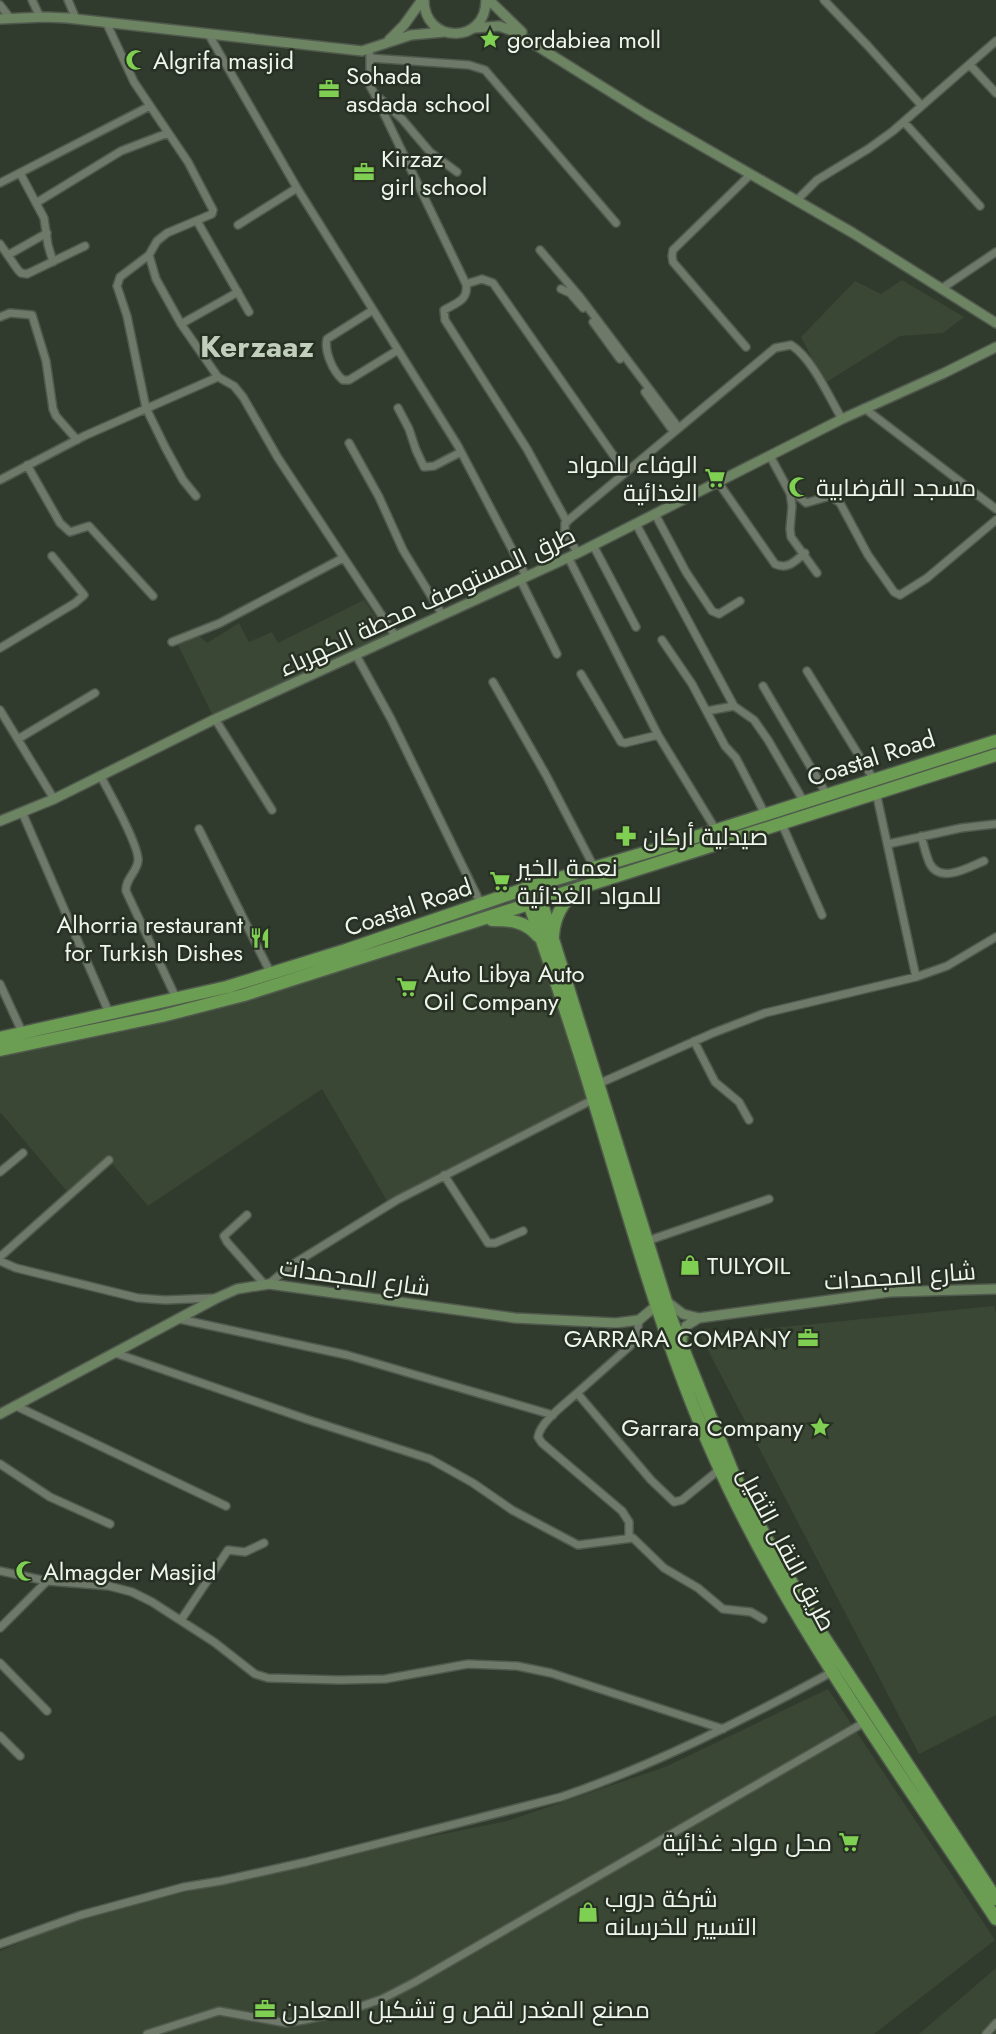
<svg xmlns="http://www.w3.org/2000/svg" width="996" height="2034" font-family="Jost,Cairo,sans-serif">
	<style>
		.built { fill: #3a4734 }
		.lines { fill: none; stroke-linecap: round; stroke-linejoin: round }
		.street-casing { stroke: #50594d; stroke-width: 10 }
		.secondary-casing { stroke: #50594d; stroke-width: 12 }
		.highway-casing { stroke: #50594d; stroke-width: 15 }
		.street { stroke: #6e7969; stroke-width: 7 }
		.secondary { stroke: #6d8462; stroke-width: 9 }
		.highway { stroke: #6b9d52; stroke-width: 12 }
		.labels { text-anchor: middle; dominant-baseline: central; stroke-width: 5; stroke-linejoin: round; paint-order: stroke }
		.poi-label { font-size: 24px; fill: #eef5ec; stroke: #273023; text-anchor: start }
		.street-label { font-size: 24px; fill: #eef5ec; stroke: #273023 }
		.district-label { font-size: 30px; font-weight: bold; fill: #c2cebc; stroke: #273023 }
	</style>
	<rect width="100%" height="100%" fill="#313b2d"/>
	<!-- built -->
	<path class="built" d="M902,280L964,317L943,333L900,336L825,383L801,337L855,281L881,294Z
		M364,600L393,642L214,718L178,645L199,636L207,643L239,623L249,642L272,632L278,643Z
		M482,920L533,931L594,1099L390,1206L322,1089L148,1206L109,1160L71,1196L1,1113L0,1114V1050L162,1016Z
		M994,1306L996,1313V1715L919,1754L700,1335Z
		M828,1689L995,1940L874,2034H0V1951L81,1917L344,1854L507,1821L665,1767Z
		M996,1968V2034H919Z"/>
	<g class="lines">
		<!-- street casing -->
		<g class="street-casing">
			<path id="street" d="M32,0L40,17
				M68,0L76,19
				M824,0L868,46L921,105
				M0,5L10,18
				M106,22L134,82L188,162L213,210L212,214L167,233L157,241L149,255L120,277L117,286L127,316L146,408L165,447L183,480L196,496
				M209,35L297,188L458,446L526,576
				M370,55V86L374,93L402,119L430,152L457,172
				M370,58L469,65L485,70L616,223
				M970,65L996,93
				M374,93L466,284C469,300 456,303 444,310L445,320L527,449L567,522
				M904,122L980,206
				M20,173L44,218L48,245L53,262
				M0,183L150,106
				M797,200L817,180L868,149L893,131L996,41
				M36,203L121,151L168,133
				M197,221L249,312
				M238,225L297,188
				M0,244L18,270L21,273L27,274L85,246
				M540,250L580,297L678,427
				M8,255L47,233
				M149,255L156,279L181,324L218,377L234,386L243,397L278,458L396,637
				M466,284L482,279L493,283L625,472
				M561,289L570,293L583,308
				M941,289L996,252
				M373,310L327,339C324,351 333,372 343,380H349L398,350
				M0,317L10,313L32,315L46,361L53,409L56,416L77,440
				M593,322L620,359
				M181,324L238,292
				M746,347L673,262L672,256L673,250L751,174
				M645,392L673,431
				M398,408L409,429L416,450L424,467L434,466L461,452
				M864,408L996,509
				M349,443L379,497L403,550L442,614
				M770,456L790,493L792,506L790,529L791,537L817,573
				M27,465L60,523L70,532L89,526L153,596
				M0,480L84,436L218,377
				M718,482L775,564C788,570 795,561 805,553
				M788,487L806,503L830,496L840,503L868,555L894,592L900,595L927,578L996,520
				M655,514L686,572L712,611L719,614L740,601
				M636,524L734,706L754,720L768,740L804,802
				M593,545L636,627
				M578,553L565,533V523L775,348L791,345C812,358 829,397 842,419
				M568,557L658,735L716,830
				M520,579L557,654
				M662,640L692,684L725,746L736,758L765,814
				M172,642L220,623L343,558
				M0,648L75,603L84,595L52,556
				M356,655L391,719L481,904
				M807,671L874,780
				M581,674L621,742L625,743L658,735
				M493,682L546,775L594,867
				M763,686L827,795
				M0,710L54,799
				M707,711L734,706
				M215,719L272,810
				M18,739L95,693
				M100,775C108,790 140,847 138,861C137,872 125,879 126,891L177,1000
				M876,792L916,977
				M22,812L110,1015
				M781,822L822,915
				M199,829L271,974
				M921,836C924,845 926,856 930,864C941,884 969,867 984,861
				M888,844L961,828L996,824
				M0,984L23,1034
				M694,1041L715,1082L739,1102L749,1120
				M598,1084L713,1033L765,1013L916,977L947,966L996,937
				M0,1172L23,1153
				M444,1175L488,1243H495L523,1231
				M247,1215L224,1236L227,1242L265,1285
				M647,1241L769,1199
				M0,1257L109,1160
				M0,1261L16,1268L138,1298L165,1300L214,1298
				M269,1284L290,1266L397,1200L594,1099
				M179,1319L347,1355L553,1415
				M639,1320L637,1334L630,1346L577,1393L651,1480L674,1502L682,1500L720,1469
				M115,1353L306,1419L430,1459L473,1483L512,1510L578,1545L633,1538L664,1568L698,1588L723,1609L751,1612L763,1619
				M577,1393C565,1404 540,1422 538,1437L542,1443L622,1511L629,1522V1537
				M16,1406L226,1506
				M0,1464L50,1497L110,1524
				M0,1571L47,1581L109,1586L132,1592L152,1602L214,1642L255,1674L268,1678L340,1680L385,1679L468,1664L517,1666L551,1673L723,1729
				M181,1620L228,1550L245,1552L264,1543
				M0,1628L47,1581
				M0,1663L47,1711
				M0,1736L20,1756
				M0,1944L81,1915L184,1887L221,1881L306,1862L561,1797C655,1765 745,1719 832,1672
				M147,2034L219,2011L286,2023L304,2020L347,2011L382,1999L415,1982L865,1722
				M986,2034L996,2023"/>
		</g>
		<!-- secondary casing -->
		<g class="secondary-casing">
			<path id="secondary" d="M424,0C424,44 486,45 486,0
				M489,0L522,32
				M0,19L45,17L67,18L362,51L411,35L444,32
				M474,28L499,26L513,31L646,114L853,233L996,323
				M389,40L404,25L422,0
				M0,821L54,799L215,719L578,553L842,419L944,373L996,347
				M666,1301L683,1314L699,1318L889,1292L996,1289
				M681,1343L686,1326L699,1318
				M0,1414L217,1298L237,1289L269,1284L515,1318L616,1323L639,1320L657,1305"/>
		</g>
		<!-- highway casing -->
		<g class="highway-casing">
			<path id="highway" d="M536,885L672,1321L733,1473L767,1540L818,1628L996,1899
				M524,889C549,960 573,1030 594,1101C630,1220 663,1341 713,1454C787,1621 897,1767 996,1919
				M492,920C511,920 525,921 538,936
				M553,936C554,916 563,902 577,889
				M0,1038L227,987L346,950L536,885L651,851L996,741
				M0,1050L162,1016L244,995L996,755"/>
		</g>
		<!-- street -->
		<use href="#street" class="street"/>
		<!-- secondary -->
		<use href="#secondary" class="secondary"/>
		<!-- highway -->
		<use href="#highway" class="highway"/>
	</g>
	<!-- icons -->
	<defs>
		<g id="sight-bare" transform="scale(1.62)"><path d="M0-6L1.8-2.2L6-1.7L2.9 1.2L3.7 5.4L0 3.3L-3.7 5.4L-2.9 1.2L-6-1.7L-1.8-2.2Z" fill="#7fd052" stroke="#273023" stroke-width="2.5" paint-order="stroke"/></g>
		<g id="mosque-bare" transform="scale(1.62)"><path d="M3.5-4.9A6 6 0 1 0 3.5 4.9A5 5 0 1 1 3.5-4.9Z" fill="#7fd052" stroke="#273023" stroke-width="2.5" paint-order="stroke"/></g>
		<g id="office-bare" transform="scale(1.62)"><path d="M-6-3h4V-5.5h4V-3h4V5H-6ZM-1-4.5V-3h2v-1.5ZM-6 0V1H6V0Z" fill="#7fd052" stroke="#273023" stroke-width="2.5" paint-order="stroke"/></g>
		<g id="supermarket-bare" transform="scale(1.62)"><path d="M-6-5.5h2.5l.6 2H6L4.5 2H-2.5L-4.4-4H-6ZM-1.5 3.2a1.3 1.3 0 1 0 .1 0ZM3 3.2a1.3 1.3 0 1 0 .1 0Z" fill="#7fd052" stroke="#273023" stroke-width="2.5" paint-order="stroke"/></g>
		<g id="pharmacy-bare" transform="scale(1.62)"><path d="M-2-6h4v4h4v4h-4v4h-4v-4h-4v-4h4Z" fill="#7fd052" stroke="#273023" stroke-width="2.5" paint-order="stroke"/></g>
		<g id="restaurant-bare" transform="scale(1.62)"><path d="M-5-6h1v4h1v-4h1v4h1v-4h1v5L-1.5 .5V6h-2V.5L-5-1ZM5-6V6H3V1.5H1.5Q1.5-4 5-6Z" fill="#7fd052" stroke="#273023" stroke-width="2.5" paint-order="stroke"/></g>
		<g id="shop-bare" transform="scale(1.62)"><path d="M-5-2.5h2.3a2.7 3.5 0 0 1 5.4 0H5L5.5 6h-11ZM-1.5-2.5h3a1.5 2.3 0 0 0-3 0Z" fill="#7fd052" stroke="#273023" stroke-width="2.5" paint-order="stroke"/></g>
	</defs>
	<g fill-rule="evenodd">
		<use href="#sight-bare" x="490" y="39"/>
		<use href="#mosque-bare" x="136" y="60"/>
		<use href="#office-bare" x="329" y="89"/>
		<use href="#office-bare" x="364" y="172"/>
		<use href="#supermarket-bare" x="715" y="478"/>
		<use href="#mosque-bare" x="799" y="487"/>
		<use href="#pharmacy-bare" x="626" y="836"/>
		<use href="#supermarket-bare" x="500" y="881"/>
		<use href="#restaurant-bare" x="260" y="938"/>
		<use href="#supermarket-bare" x="407" y="987"/>
		<use href="#shop-bare" x="690" y="1265"/>
		<use href="#office-bare" x="808" y="1338"/>
		<use href="#sight-bare" x="820" y="1427"/>
		<use href="#mosque-bare" x="26" y="1571"/>
		<use href="#supermarket-bare" x="849" y="1842"/>
		<use href="#shop-bare" x="588" y="1912"/>
		<use href="#office-bare" x="265" y="2009"/>
	</g>
	<g class="labels">
		<!-- poi labels -->
		<g class="poi-label">
			<text x="507" y="39">gordabiea moll</text>
			<text x="153" y="60">Algrifa masjid</text>
			<text x="346" y="75">Sohada<tspan x="346" dy="28">asdada school</tspan></text>
			<text x="381" y="158">Kirzaz<tspan x="381" dy="28">girl school</tspan></text>
			<text x="698" y="464" text-anchor="end">الوفاء للمواد<tspan x="698" dy="28">الغذائية</tspan></text>
			<text x="816" y="487">مسجد القرضابية</text>
			<text x="643" y="836">صيدلية أركان</text>
			<text x="517" y="867">نعمة الخير<tspan x="517" dy="28">للمواد الغذائية</tspan></text>
			<text x="243" y="924" text-anchor="end">Alhorria restaurant<tspan x="243" dy="28">for Turkish Dishes</tspan></text>
			<text x="424" y="973">Auto Libya Auto<tspan x="424" dy="28">Oil Company</tspan></text>
			<text x="707" y="1265">TULYOIL</text>
			<text x="791" y="1338" text-anchor="end">GARRARA COMPANY</text>
			<text x="803" y="1427" text-anchor="end">Garrara Company</text>
			<text x="43" y="1571">Almagder Masjid</text>
			<text x="832" y="1842" text-anchor="end">محل مواد غذائية</text>
			<text x="605" y="1898">شركة دروب<tspan x="605" dy="28">التسيير للخرسانه</tspan></text>
			<text x="282" y="2009">مصنع المغدر لقص و تشكيل المعادن</text>
		</g>
		<!-- street labels -->
		<g class="street-label">
			<text transform="translate(427 601) rotate(-25)">طرق المستوصف محطة الكهرباء</text>
			<text transform="translate(871 758) rotate(-18)">Coastal Road</text>
			<text transform="translate(408 907) rotate(-19)">Coastal Road</text>
			<text transform="translate(900 1276) rotate(-4)">شارع المجمدات</text>
			<text transform="translate(355 1277) rotate(8)">شارع المجمدات</text>
			<text transform="translate(787 1549) rotate(62)">طريق النقل الثقيل</text>
		</g>
		<!-- district labels -->
		<g class="district-label">
			<text x="257" y="346">Kerzaaz</text>
		</g>
	</g>
</svg>
